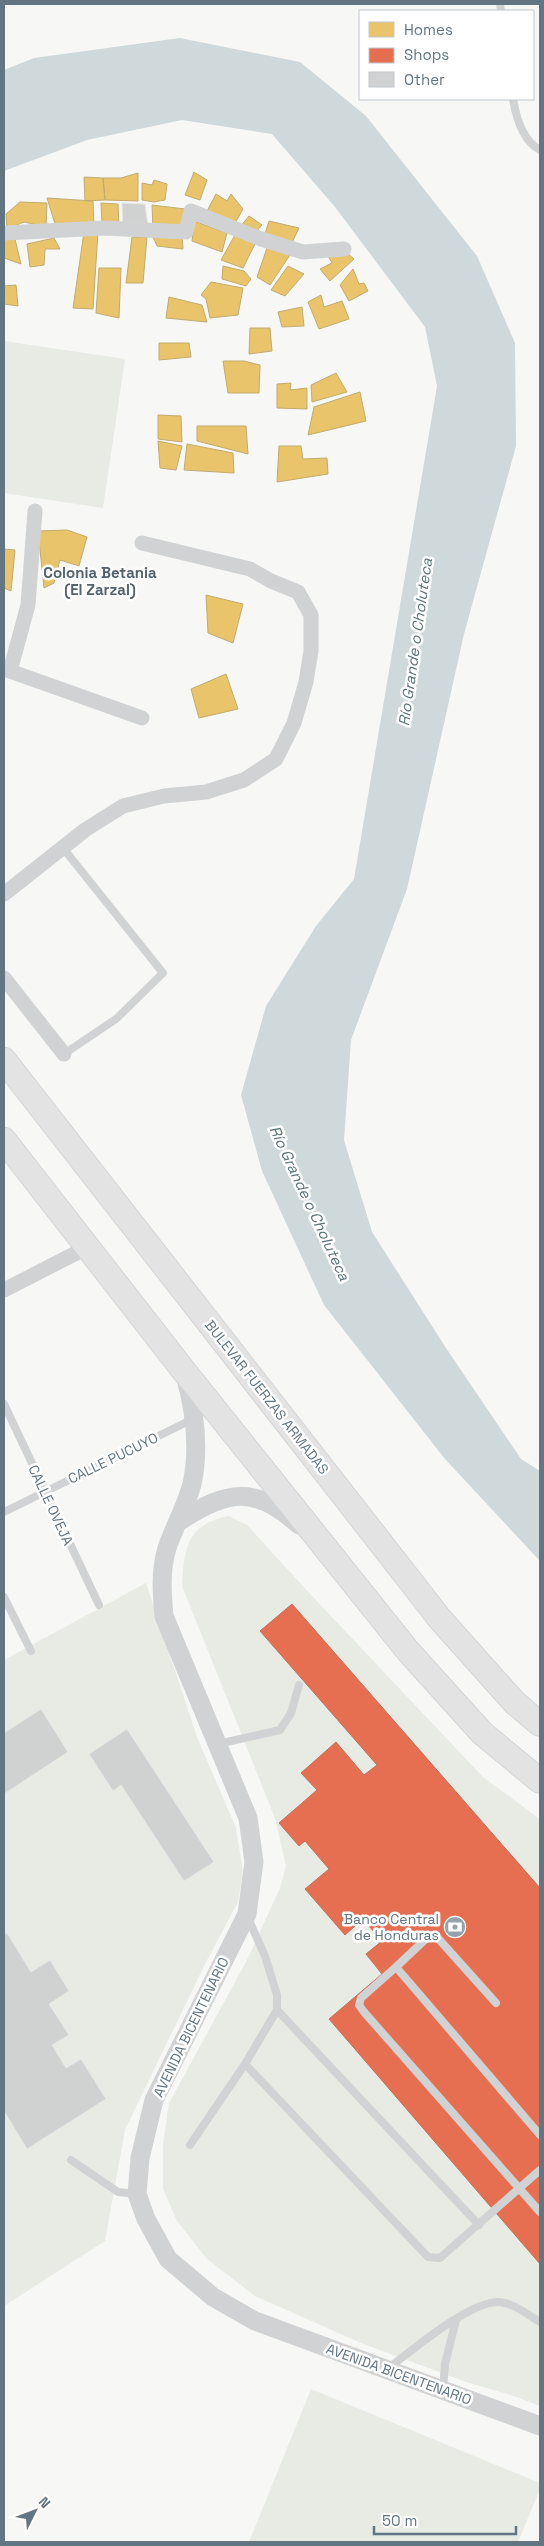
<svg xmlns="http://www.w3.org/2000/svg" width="544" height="2546" font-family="'Space Grotesk',sans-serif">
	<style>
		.green { fill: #e7ebe4 }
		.water { fill: #cfd8da }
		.homes { fill: #e9c46a; stroke: #c0ac71 }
		.shops { fill: #e76f51; stroke: #bf7160 }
		.building { fill: #d0d2d2; stroke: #e6e6e6 }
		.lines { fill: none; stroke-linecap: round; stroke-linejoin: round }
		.trunk-casing { stroke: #d2d4d5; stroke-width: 26 }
		.service { stroke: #d1d2d3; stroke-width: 8 }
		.minor { stroke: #d1d2d3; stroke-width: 15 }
		.tertiary { stroke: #d1d2d3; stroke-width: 19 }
		.trunk { stroke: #e3e3e4; stroke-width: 24 }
		.labels { text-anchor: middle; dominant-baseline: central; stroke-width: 5; stroke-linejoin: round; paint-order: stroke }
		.street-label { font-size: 14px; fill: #617582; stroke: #fff }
		.poi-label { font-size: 14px; fill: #617582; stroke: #fff; text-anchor: end }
		.neighbourhood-label { font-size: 15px; font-weight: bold; fill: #53626d; stroke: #fff }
		.water-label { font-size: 15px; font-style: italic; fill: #5c757d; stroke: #fff }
	</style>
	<rect width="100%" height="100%" fill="#f7f7f6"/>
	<!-- green -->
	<path class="green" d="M4,341L125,359L103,508L4,493Z
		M229,1516L247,1525L313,1597L483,1777L540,1819V2406L511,2395L466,2382L361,2343L255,2296L207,2259L177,2221L163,2189V2145L169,2103L247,1960L280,1888L286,1866L275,1818L182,1586C184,1548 187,1524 229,1516Z
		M146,1583L197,1737L236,1828L243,1872L238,1902L204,1966L125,2130L105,2241L4,2306V2111L27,2149L106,2099L81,2059L66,2068L52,2045L69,2035L49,2004L69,1991L50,1961L31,1972L7,1933L4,1935V1660Z
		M311,2389L540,2483V2489L518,2542H249Z"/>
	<!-- water -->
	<path class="water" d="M180,38L300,62L366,116L477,256L515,343L516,446L464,634L407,889L351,1040L344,1140L372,1232L446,1348L521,1459L540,1471V1561L445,1459L324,1305L262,1171L241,1095L266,1006L316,926L354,879L437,386L425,327L335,207L272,134L182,120L87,140L4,171V70L34,58Z"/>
	<!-- homes -->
	<path class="homes" d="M194,172L207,180L200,200L185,195Z
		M138,173V201L105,200L103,178H121Z
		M84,177L103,178L105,200L85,201Z
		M154,180L167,184L165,200L154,202L142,200V183L152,185Z
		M216,194L227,201L231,194L243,209L234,225L206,213Z
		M47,198L93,201L94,226L56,227Z
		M20,202L47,203L46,227L24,222L7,229L6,214Z
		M101,203L118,204L119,228L102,223Z
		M152,205L185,209L184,227L153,229Z
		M249,216L262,225L254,234L240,227Z
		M194,221L227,233L222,252L192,241Z
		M269,221L299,228L290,247L264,237Z
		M84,232H98L93,309L73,308Z
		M182,234L183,249L157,246L153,237Z
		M14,235L21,264L4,258V240Z
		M235,235L255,244L243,268L221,260Z
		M132,237H147L143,283H126Z
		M54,238L60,249H45L44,265L30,267L27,244Z
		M268,245L292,252L270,285L257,277Z
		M345,251L354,259L330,281L320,269L332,263L328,256Z
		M223,266L244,271L251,279L246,286L222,279Z
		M288,266L304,274L285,296L271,290Z
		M99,268H121L119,318L96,313Z
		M353,269L359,284L364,283L368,291L349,301L340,285Z
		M211,282L243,288L238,315L210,318L206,299L201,295Z
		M16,285L18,306L4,304V286Z
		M321,295L324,307L342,301L349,319L319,329L308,302Z
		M169,297L202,305L207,322L166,318Z
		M302,307L304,326L282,327L278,312Z
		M250,328H270L272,351L249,354Z
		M159,343H189L191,357L159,360Z
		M223,361H244L260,365L259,393H228Z
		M336,373L347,392L312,402L311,385Z
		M291,383L290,390L307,388V409L277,408V384Z
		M360,392L366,421L308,435L314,407Z
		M158,415L181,416L182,442L158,439Z
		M197,426H246L248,454L197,441Z
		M158,441L182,446L176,470L160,468Z
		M187,444L233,453L234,473L184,470Z
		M279,446H301L303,459L327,458L328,474L277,482Z
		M67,530L87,537L79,566L60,560L54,583L44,588L38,531Z
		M4,549L15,550L11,591L4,588Z
		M206,595L243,604L233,643L208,633Z
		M226,674L238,709L199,718L191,689Z"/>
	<!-- shops -->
	<path class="shops" d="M292,1604L540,1888V2264L329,2019L382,1974L366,1954L382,1941L363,1919L345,1935L305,1889L329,1869L305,1841L299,1846L279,1823L317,1790L301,1773L336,1742L364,1775L377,1765L260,1631Z"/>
	<!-- building -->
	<path class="building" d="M122,203L145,204L148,226H123Z
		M41,1709L68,1752L4,1794V1733Z
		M127,1729L214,1862L184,1881L121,1785L113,1791L89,1754Z
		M7,1933L31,1972L50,1960L69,1991L49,2004L69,2035L52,2045L66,2068L81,2059L106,2099L27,2149L4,2111V1935Z"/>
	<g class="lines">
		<!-- trunk casing -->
		<g class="trunk-casing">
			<path id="trunk" d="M4,1060L440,1619L515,1703L540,1724
				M4,1140L184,1371L408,1651L482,1733L540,1781"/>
		</g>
		<!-- service -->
		<path class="service" d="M500,4L501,11
			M513,99C516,117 523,141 540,150
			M63,848L163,973L116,1019L64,1054
			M4,1404L99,1605
			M4,1512L193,1419
			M4,1597L31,1651
			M218,1744L280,1730L291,1713L299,1685
			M396,1967L430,1935L436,1936L496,2003
			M277,2010L479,2225
			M245,2064L428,2257L440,2258L540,2170
			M540,2135L396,1967L361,1998L359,2005L364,2012L540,2212
			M190,2145L245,2064L277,2010V1995L265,1956L248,1918
			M71,2160L118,2192L137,2194
			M387,2369C412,2351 469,2301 499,2302C514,2303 528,2315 540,2322
			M443,2389L445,2364L456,2320"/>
		<!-- minor -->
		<path class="minor" d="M4,233L105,228L186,232L191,211L261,239L303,252L344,249
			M4,669L142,718
			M10,671L28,605L35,511
			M4,894L85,830L123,806L164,796L206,792L244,780L276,759L294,723L306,682L311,651V615L298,592L271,581L250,569L142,543
			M4,978L64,1054
			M4,1290L88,1247"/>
		<!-- tertiary -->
		<path class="tertiary" d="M185,1375C195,1411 200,1447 192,1484C186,1507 174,1527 167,1548C160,1571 162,1594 164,1616L248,1818L254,1862L247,1914L154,2100L140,2158L137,2194L146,2219L168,2259L213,2297L255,2321L540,2426
			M180,1521C227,1490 255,1485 299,1525"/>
		<!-- trunk -->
		<use href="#trunk" class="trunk"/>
	</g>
	<!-- icons -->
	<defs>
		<g id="bank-disc" transform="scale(1.125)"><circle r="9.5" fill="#96a2ab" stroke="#fff"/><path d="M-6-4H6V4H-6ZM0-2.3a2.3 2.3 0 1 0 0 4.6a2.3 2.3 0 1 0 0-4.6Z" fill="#fff"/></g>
	</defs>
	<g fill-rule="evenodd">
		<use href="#bank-disc" x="455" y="1927"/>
	</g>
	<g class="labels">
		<!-- street labels -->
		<g class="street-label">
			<text transform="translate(267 1397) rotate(52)">BULEVAR FUERZAS ARMADAS</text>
			<text transform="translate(113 1458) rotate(-26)">CALLE PUCUYO</text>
			<text transform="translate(51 1505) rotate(65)">CALLE OVEJA</text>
			<text transform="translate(191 2027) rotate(-64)">AVENIDA BICENTENARIO</text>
			<text transform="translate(399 2374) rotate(20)">AVENIDA BICENTENARIO</text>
		</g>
		<!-- poi labels -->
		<g class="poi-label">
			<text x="439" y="1919">Banco Central<tspan x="439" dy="16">de Honduras</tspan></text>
		</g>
		<!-- neighbourhood labels -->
		<g class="neighbourhood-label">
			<text x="100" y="572">Colonia Betania<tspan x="100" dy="17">(El Zarzal)</tspan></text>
		</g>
		<!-- water labels -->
		<g class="water-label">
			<text transform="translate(415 642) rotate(-82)">Río Grande o Choluteca</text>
			<text transform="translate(310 1203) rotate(65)">Río Grande o Choluteca</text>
		</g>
	</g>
	<!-- border -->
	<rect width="544" height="2546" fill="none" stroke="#617582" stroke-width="10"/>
	<!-- legend -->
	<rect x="359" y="10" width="175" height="90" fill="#ffffff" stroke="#c0c8cd"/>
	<rect x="369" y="22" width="25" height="15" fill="#e9c46a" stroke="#c0c8cd"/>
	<text x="404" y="35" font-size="15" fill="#617582">Homes</text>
	<rect x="369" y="48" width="25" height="15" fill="#e76f51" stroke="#c0c8cd"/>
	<text x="404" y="60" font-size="15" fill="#617582">Shops</text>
	<rect x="369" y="72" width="25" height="15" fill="#d0d2d2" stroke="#c0c8cd"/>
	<text x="404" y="85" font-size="15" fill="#617582">Other</text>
	<!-- north arrow -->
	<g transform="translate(35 2511) rotate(48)" stroke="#ffffff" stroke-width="4" paint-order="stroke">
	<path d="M0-4L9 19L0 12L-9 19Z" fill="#617582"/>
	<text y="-8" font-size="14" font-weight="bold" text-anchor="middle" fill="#617582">N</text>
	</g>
	<!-- scale -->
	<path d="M374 2526v8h142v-8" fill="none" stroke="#617582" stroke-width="2.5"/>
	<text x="382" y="2526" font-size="15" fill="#617582" stroke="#ffffff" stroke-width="4" paint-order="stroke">50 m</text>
</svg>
